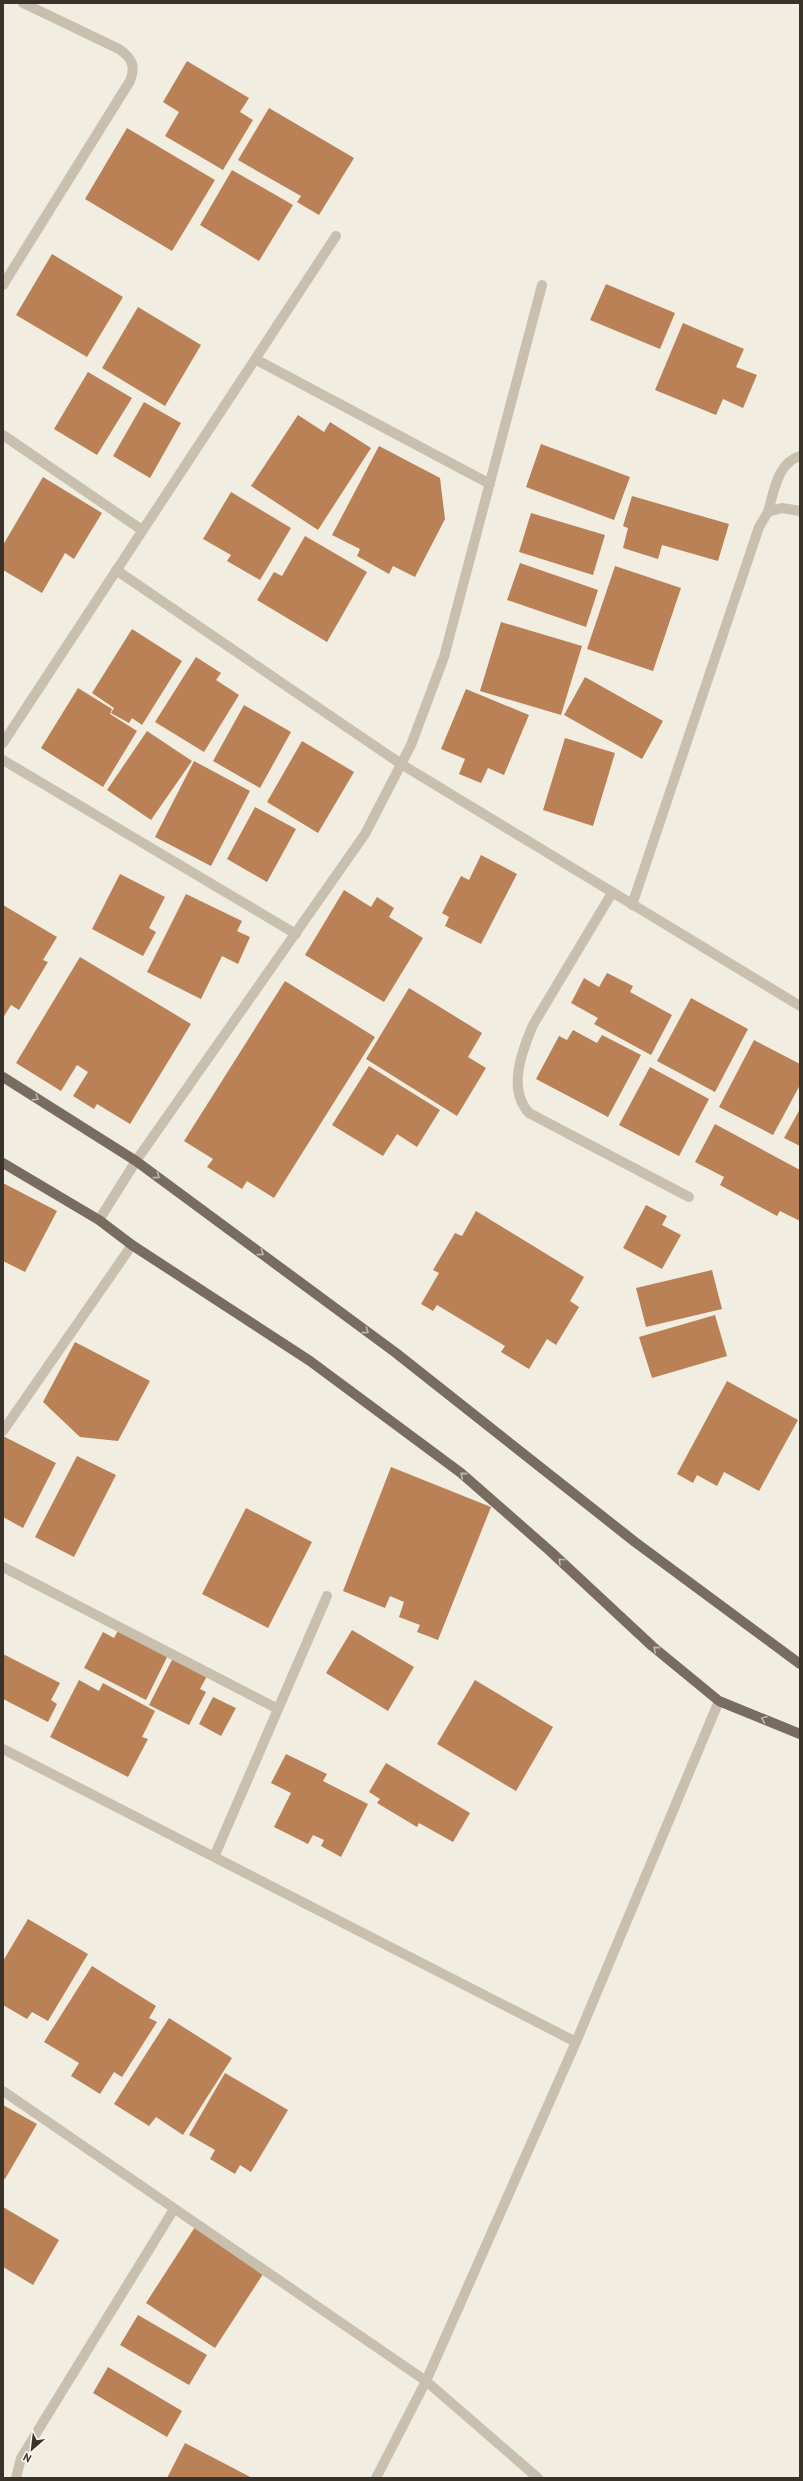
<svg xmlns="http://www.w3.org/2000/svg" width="803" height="2481" font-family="'PT Sans',sans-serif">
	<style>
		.building { fill: #ba8156 }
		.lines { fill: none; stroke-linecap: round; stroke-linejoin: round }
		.minor { stroke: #c8bfae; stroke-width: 10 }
		.major { stroke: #786c5e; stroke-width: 10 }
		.oneway { stroke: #bfb8ad }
	</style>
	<rect width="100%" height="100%" fill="#f1ede1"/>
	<!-- building -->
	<path class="building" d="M187,61L249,98L240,112L253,120L223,170L165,136L179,112L163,102Z
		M269,108L354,158L319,215L297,202L301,196L238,160Z
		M127,128L215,180L172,251L85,199Z
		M232,170L293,205L259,261L200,225Z
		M52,254L123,297L87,357L16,315Z
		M606,284L675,313L660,349L590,320Z
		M138,307L201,345L165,406L102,368Z
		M683,323L744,349L736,367L757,375L743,408L723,399L716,415L655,390Z
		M88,372L132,398L97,455L54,429Z
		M144,402L181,423L150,478L113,456Z
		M298,415L324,432L330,422L371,448L318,530L251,486Z
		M541,444L630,477L614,520L526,487Z
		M379,446L440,478L445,519L415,577L393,566L389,574L357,556L360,549L332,535Z
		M43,477L102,513L74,559L65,553L42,593L3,570V545Z
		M231,492L291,528L260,580L227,561L231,555L203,539Z
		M632,496L729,524L718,561L662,545L658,559L623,548L628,528L623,526Z
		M531,513L605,535L593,575L519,552Z
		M305,536L367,572L327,642L257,600L274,572L282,576Z
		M520,563L598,590L586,627L507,600Z
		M615,566L681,588L653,671L587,649Z
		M501,622L582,646L561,715L480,691Z
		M132,629L182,661L142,725L132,718L129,723L111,713L114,708L92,693Z
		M196,657L221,673L216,680L239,695L204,752L155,722Z
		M585,677L663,721L642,759L564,715Z
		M78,688L112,709L110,714L137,731L103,787L41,748Z
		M466,689L529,715L504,775L488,768L481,783L459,774L465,759L441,749Z
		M244,705L291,732L260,788L213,761Z
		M147,731L192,761L151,820L107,790Z
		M565,738L615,753L593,826L543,810Z
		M302,741L354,772L318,833L267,802Z
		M194,761L250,791L211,866L155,837Z
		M255,807L296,829L267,882L227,859Z
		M481,855L517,874L481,944L445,926L449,917L442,913L461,876L469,880Z
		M120,874L165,897L149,928L156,932L143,956L92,929Z
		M344,890L371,907L377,897L394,908L389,917L423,938L384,1002L305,955Z
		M186,894L242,921L237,931L250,937L238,964L222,956L201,999L147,972Z
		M3,905L57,937L43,960L48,962L19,1010L11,1005L3,1018Z
		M80,957L191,1024L130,1124L97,1104L94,1109L73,1096L88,1072L77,1065L61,1091L16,1063Z
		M607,973L633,986L630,992L672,1015L651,1055L594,1024L598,1018L571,1003L584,978L599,987Z
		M285,981L375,1037L274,1198L247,1181L242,1189L207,1167L213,1159L184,1141Z
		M409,988L482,1033L468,1057L486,1068L457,1116L366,1059Z
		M691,998L748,1029L715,1092L657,1061Z
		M573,1030L597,1043L602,1035L641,1055L608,1117L536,1079L559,1036L567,1040Z
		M754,1040L800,1064V1085L773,1135L719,1107Z
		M369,1066L440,1110L417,1147L397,1134L383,1156L332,1125Z
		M650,1067L709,1099L679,1156L619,1125Z
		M800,1109V1146L784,1138Z
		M715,1124L800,1170V1221L780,1211L777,1216L720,1185L724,1177L695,1162Z
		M3,1183L57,1211L25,1272L3,1261Z
		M646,1205L667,1216L662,1225L681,1235L662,1269L623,1248Z
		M476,1211L584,1277L570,1301L579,1307L556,1345L547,1339L529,1369L501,1352L505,1346L437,1305L433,1311L421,1304L439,1273L433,1270L455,1233L462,1236Z
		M712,1270L722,1309L646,1327L636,1288Z
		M715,1315L727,1356L652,1378L639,1337Z
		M75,1342L150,1381L118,1441L80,1437L43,1402Z
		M727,1381L798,1420L759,1491L724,1472L717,1486L697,1475L693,1483L677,1474Z
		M3,1436L56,1463L23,1528L3,1517Z
		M77,1456L116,1475L74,1557L35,1537Z
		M391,1467L491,1507L438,1640L417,1632L420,1625L399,1617L404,1602L390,1596L385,1608L343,1591Z
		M246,1508L312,1542L268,1628L202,1594Z
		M119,1629L168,1655L146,1700L84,1668L103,1632L114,1638Z
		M352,1630L414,1667L388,1711L326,1673Z
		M3,1654L60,1683L51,1700L57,1704L48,1722L3,1699Z
		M173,1658L207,1676L200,1689L206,1692L189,1725L149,1705Z
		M79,1680L99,1691L103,1683L155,1711L142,1737L148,1739L128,1777L50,1737Z
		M475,1680L553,1727L516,1791L437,1744Z
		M213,1697L236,1708L221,1736L199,1724Z
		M286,1754L327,1774L323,1781L368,1804L341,1857L321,1846L324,1840L313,1835L308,1844L274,1827L291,1793L271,1783Z
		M386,1763L470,1813L453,1842L419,1823L417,1827L377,1803L380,1799L369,1792Z
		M28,1919L88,1954L48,2021L32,2012L27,2019L3,2005V1961Z
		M92,1966L156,2006L149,2018L157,2022L122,2077L114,2072L100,2094L71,2076L79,2063L44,2042Z
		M169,2018L232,2058L183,2135L156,2117L149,2126L114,2104Z
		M225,2073L288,2110L251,2172L240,2165L235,2174L210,2159L215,2150L189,2135Z
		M3,2105L37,2124L5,2179L3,2178Z
		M3,2207L59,2240L33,2285L3,2267Z
		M195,2227L265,2271L215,2348L146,2303Z
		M138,2315L207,2355L189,2385L120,2345Z
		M108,2367L182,2411L167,2437L93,2393Z
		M185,2443L235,2469L252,2478H167Z"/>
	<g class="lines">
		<!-- minor -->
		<path class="minor" d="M3,285L130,81C136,66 132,58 119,49L23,3
			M255,359L490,484
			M3,435L142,530
			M768,512C774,492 777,463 800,456
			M116,570L401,764L800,1006
			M3,743L336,236
			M3,760L296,934
			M612,893L533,1025C522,1051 507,1089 529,1113L689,1197
			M632,905L759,527L768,512L782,508L800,511
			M99,1220L136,1161L365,834L411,745L444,657L542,285
			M3,1431L132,1245
			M3,1567L278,1709
			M3,1749L576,2042
			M214,1857L327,1596
			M3,2091L426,2381L538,2478
			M16,2478L21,2458L174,2209
			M376,2478L426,2381L576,2042L719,1701"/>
		<!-- major -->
		<path class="major" d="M3,1077L136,1161L396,1353L635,1542L800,1664
			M3,1163L99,1220L132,1245L310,1361L461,1473L550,1551L652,1646L719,1701L800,1734"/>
	</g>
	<!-- one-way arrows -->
	<defs><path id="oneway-chevron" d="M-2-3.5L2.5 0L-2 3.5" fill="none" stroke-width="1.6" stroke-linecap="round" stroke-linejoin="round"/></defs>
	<g class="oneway">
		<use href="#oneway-chevron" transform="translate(36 1098) rotate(32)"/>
		<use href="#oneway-chevron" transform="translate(157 1176) rotate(36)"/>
		<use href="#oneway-chevron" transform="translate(261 1253) rotate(36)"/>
		<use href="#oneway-chevron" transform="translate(366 1331) rotate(36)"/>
		<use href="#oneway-chevron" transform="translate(463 1475) rotate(-140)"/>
		<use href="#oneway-chevron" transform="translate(561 1561) rotate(-137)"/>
		<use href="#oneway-chevron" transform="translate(656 1649) rotate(-140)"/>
		<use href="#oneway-chevron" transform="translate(764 1719) rotate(-158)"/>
	</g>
	<!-- border -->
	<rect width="803" height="2481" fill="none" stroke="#38322b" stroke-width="8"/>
	<!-- north arrow -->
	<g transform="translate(32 2449) rotate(208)" stroke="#f9f6ed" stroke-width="3" paint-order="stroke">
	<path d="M0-3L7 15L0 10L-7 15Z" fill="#38322b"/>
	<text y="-6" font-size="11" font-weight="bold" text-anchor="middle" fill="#38322b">N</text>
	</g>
</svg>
